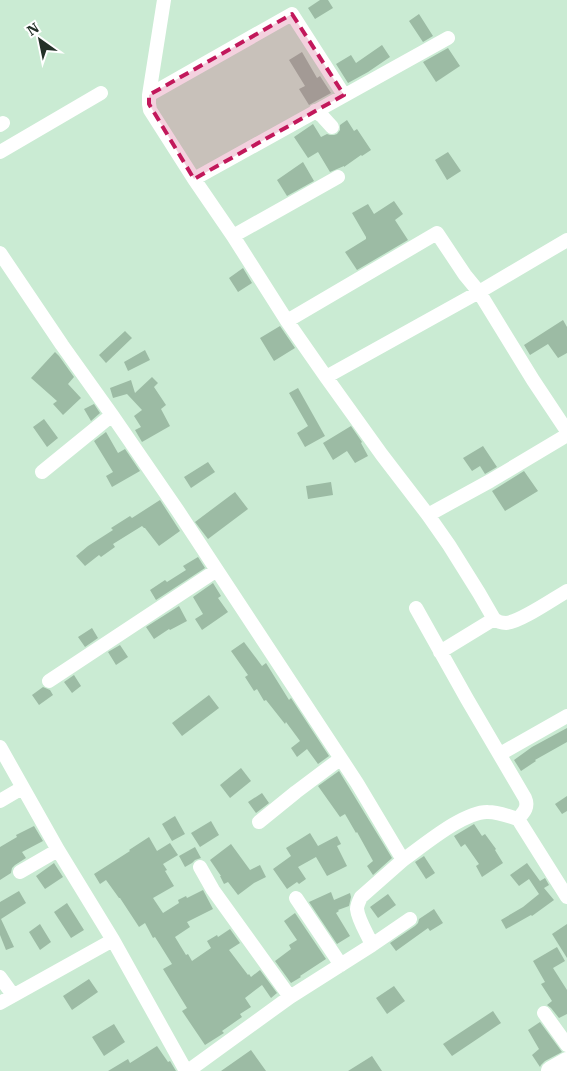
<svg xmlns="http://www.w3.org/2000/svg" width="567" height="1071" font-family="'IBM Plex Serif',serif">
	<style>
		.building { fill: #9cbba4 }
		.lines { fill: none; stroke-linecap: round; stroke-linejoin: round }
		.minor { stroke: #fff; stroke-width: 14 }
		.highway { stroke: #fff; stroke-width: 20 }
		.marked { fill: #c2185b; fill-opacity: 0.2; stroke: #c2185b; stroke-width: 4; stroke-dasharray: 10 6; stroke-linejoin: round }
	</style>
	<rect width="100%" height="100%" fill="#caebd3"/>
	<!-- building -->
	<path class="building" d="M320,0H328L333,8L315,19L308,8Z
		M419,14L433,36L423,42L409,21Z
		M382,45L390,57L368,72L348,83L336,64L351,55L356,63Z
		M448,48L460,66L436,82L423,62Z
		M302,52L317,78L320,76L331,93L309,105L299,89L305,86L289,60Z
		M347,120L354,131L357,129L371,150L362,156L361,155L344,167V166L330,172L318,152L308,158L294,137L313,124L321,137L327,134L330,135H334L337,134L340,130V125Z
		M448,152L461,171L447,180L435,160Z
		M303,162L314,181L287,196L277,180Z
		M394,201L403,214L395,220L408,240L357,270L345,252L366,239V237L352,213L368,204L374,214Z
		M243,268L252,283L238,292L229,278Z
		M563,320L567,327V353L558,358L548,344L530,355L524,345Z
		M280,326L295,348L274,361L260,338Z
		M125,331L132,338L106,363L99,355Z
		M145,350L150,360L128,371L124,362Z
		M55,352L59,356L74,377L68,384L81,398L63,415L53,404L57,401L31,378Z
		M152,377L158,383L154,387L166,405L161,409L170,426L142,442L135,430L141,427L134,416L142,410L127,394L113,398L110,388L131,380L135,393Z
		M298,388L325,436L305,447L297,433L308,426L289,393Z
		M94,404L100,413L91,421L84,409Z
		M44,419L58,438L47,447L33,427Z
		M351,426L362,442L361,443L368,456L355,463L347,451L333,460L323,443Z
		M106,432L118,453L125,449L140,471L112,487L106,476L113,472L94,441Z
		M483,446L497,467L485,474L480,466L472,471L463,458Z
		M208,462L215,472L191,488L184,477Z
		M524,471L538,491L505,511L492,491Z
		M331,482L333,495L308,499L306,486Z
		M235,492L248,509L208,539L195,522Z
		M160,500L180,531L159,546L145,528H144L142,526L113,544L115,547L101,557L99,555L85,566L76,556L88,546L113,530L111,528L130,516L132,518Z
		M198,557L205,568L156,600L150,590L165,580L167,582L186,570L183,566Z
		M213,583L221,596L218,598L228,612L202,630L195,619L203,614L193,597Z
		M179,606L187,621L170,630L169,629L154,639L146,627Z
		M92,628L98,638L85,647L78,637Z
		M244,642L262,666L266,663L289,700L291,698L329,756L318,764L307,749L297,757L291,748L300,741L286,722L285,724L266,700L264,701L257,689L254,691L245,677L248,675L231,651Z
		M120,645L128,657L116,665L108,652Z
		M74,675L81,686L72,693L64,682Z
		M43,687L50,690L53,695L39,705L32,695Z
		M209,695L219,708L182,736L172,723Z
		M567,728V742L535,760L536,761L521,771L514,760L532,747Z
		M241,768L251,781L230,798L220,785Z
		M339,771L392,858L373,875L367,866L373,861L357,832L356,833L345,814L340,817L318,786Z
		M262,793L269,803L256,813L248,802Z
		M567,796V811L562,814L555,804Z
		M175,816L185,834L172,841L162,824Z
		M211,821L219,835L200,847L191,833Z
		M474,824L482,836L485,834L496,849L495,850L503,863L482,877L476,866L479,864L465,844L461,847L454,836Z
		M34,826L43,841L22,852L26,858L15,865L12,868L11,873L0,880V847L17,837L16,835Z
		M310,833L318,846L337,836L341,844L337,846L347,866L327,876L316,857L298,867L306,879L299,884L297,882L287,889L273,869L291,856L286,848Z
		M149,837L157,851L170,843L178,855L163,864L167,870L165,871L174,886L153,898L163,913L179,903L178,900L186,896L187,898L203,890L213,909L187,922L190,927L175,937L186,955L188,954L192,961L211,948L207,941L217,935L218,937L230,929L240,943L229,950L248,975L249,974L251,977L260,970L277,993L271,998L262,985L245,998L251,1007L240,1014L242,1017L222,1031L224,1033L205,1045L182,1011L187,1008L163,969L172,964L155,937L153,938L145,923L139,927L120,898H119L106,880L100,884L94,874L130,851L129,850Z
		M231,844L250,870L260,865L266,877L254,883L238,895L228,882L224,884L220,876H221L210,860Z
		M195,847L201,858L195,860L192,863L185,867L179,856Z
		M424,856L435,873L426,879L415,862Z
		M54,863L63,877L45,889L36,876Z
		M527,863L540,881L545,878L549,885L544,888L554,900L532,916L531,915L506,929L501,920L523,907L539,894L529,879L519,886L510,875Z
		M19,891L26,903L1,919L14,947L6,950L0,935V902Z
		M331,892L334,900L350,893L351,897L349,906L338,910L339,911L336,913L350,936L337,944L309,902Z
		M388,894L396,905L378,918L370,907Z
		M67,903L84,930L71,938L54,912Z
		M434,909L443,923L430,931L428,928L396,951L390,943L415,926L418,923L419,919Z
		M295,913L326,959L300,976L301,977L291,983L275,961L291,949L289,945L297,940L284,921Z
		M40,924L51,942L40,950L29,932Z
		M567,924V958L552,934Z
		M557,947L565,961L553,968L567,990V1014L559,1018L551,1008L547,1005L552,1001L541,984L545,982L533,961Z
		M89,979L98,992L72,1010L63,996Z
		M394,986L405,1001L387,1014L376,998Z
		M493,1011L501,1023L452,1056L443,1044Z
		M540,1022L562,1052L545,1061L541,1065L540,1067L532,1055L539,1049L528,1030Z
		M114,1024L125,1042L104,1056L92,1037Z
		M157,1046L168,1062L170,1061L176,1071H108L128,1059L130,1063Z
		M251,1050L266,1071H221Z
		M372,1056L382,1071H348Z"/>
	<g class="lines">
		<!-- minor -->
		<path class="minor" d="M164,0L149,95V104L150,110L194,179L233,236L287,321L326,377L382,455L428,515L449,545L479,593L494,619L440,652
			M149,95L292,14L344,95
			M315,111L322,116L332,127
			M0,125L3,123
			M0,152L101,93
			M194,179L448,38
			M233,236L338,177
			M0,253L62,345L112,415L178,511L357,783L403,860C423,846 464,811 488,812C498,812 508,816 518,819
			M287,321L437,233L465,275L479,292L533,380L567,431
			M326,377L479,292L567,240
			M42,472L112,415
			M428,515L490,481L567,435
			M416,608L467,699L525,798C529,807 524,812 518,819L567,897
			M494,619C498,622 501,623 506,623C520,622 553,599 567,591
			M49,681L217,570
			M0,747L58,850L113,940L186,1071
			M500,754L567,716
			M0,801L22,788
			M259,822L296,792L340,759
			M200,867L213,890L290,997
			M20,872L58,850
			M296,898L341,965
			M372,945C368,935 358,920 357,909C357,905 359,901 361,897L403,860
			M0,977L13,995
			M0,1003L113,940
			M544,1013L567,1045
			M188,1071L290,997L372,945L410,919"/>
		<!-- highway -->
		<path class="highway" d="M551,1071L567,1062"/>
	</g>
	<!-- marked area -->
	<path class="marked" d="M292,14L344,95L194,179L149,104V95Z"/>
	<!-- north arrow -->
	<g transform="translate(40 40) rotate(327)" stroke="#ffffff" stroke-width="4" paint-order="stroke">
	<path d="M0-4L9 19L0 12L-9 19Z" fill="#243128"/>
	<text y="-8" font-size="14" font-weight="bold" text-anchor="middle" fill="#243128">N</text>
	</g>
</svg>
